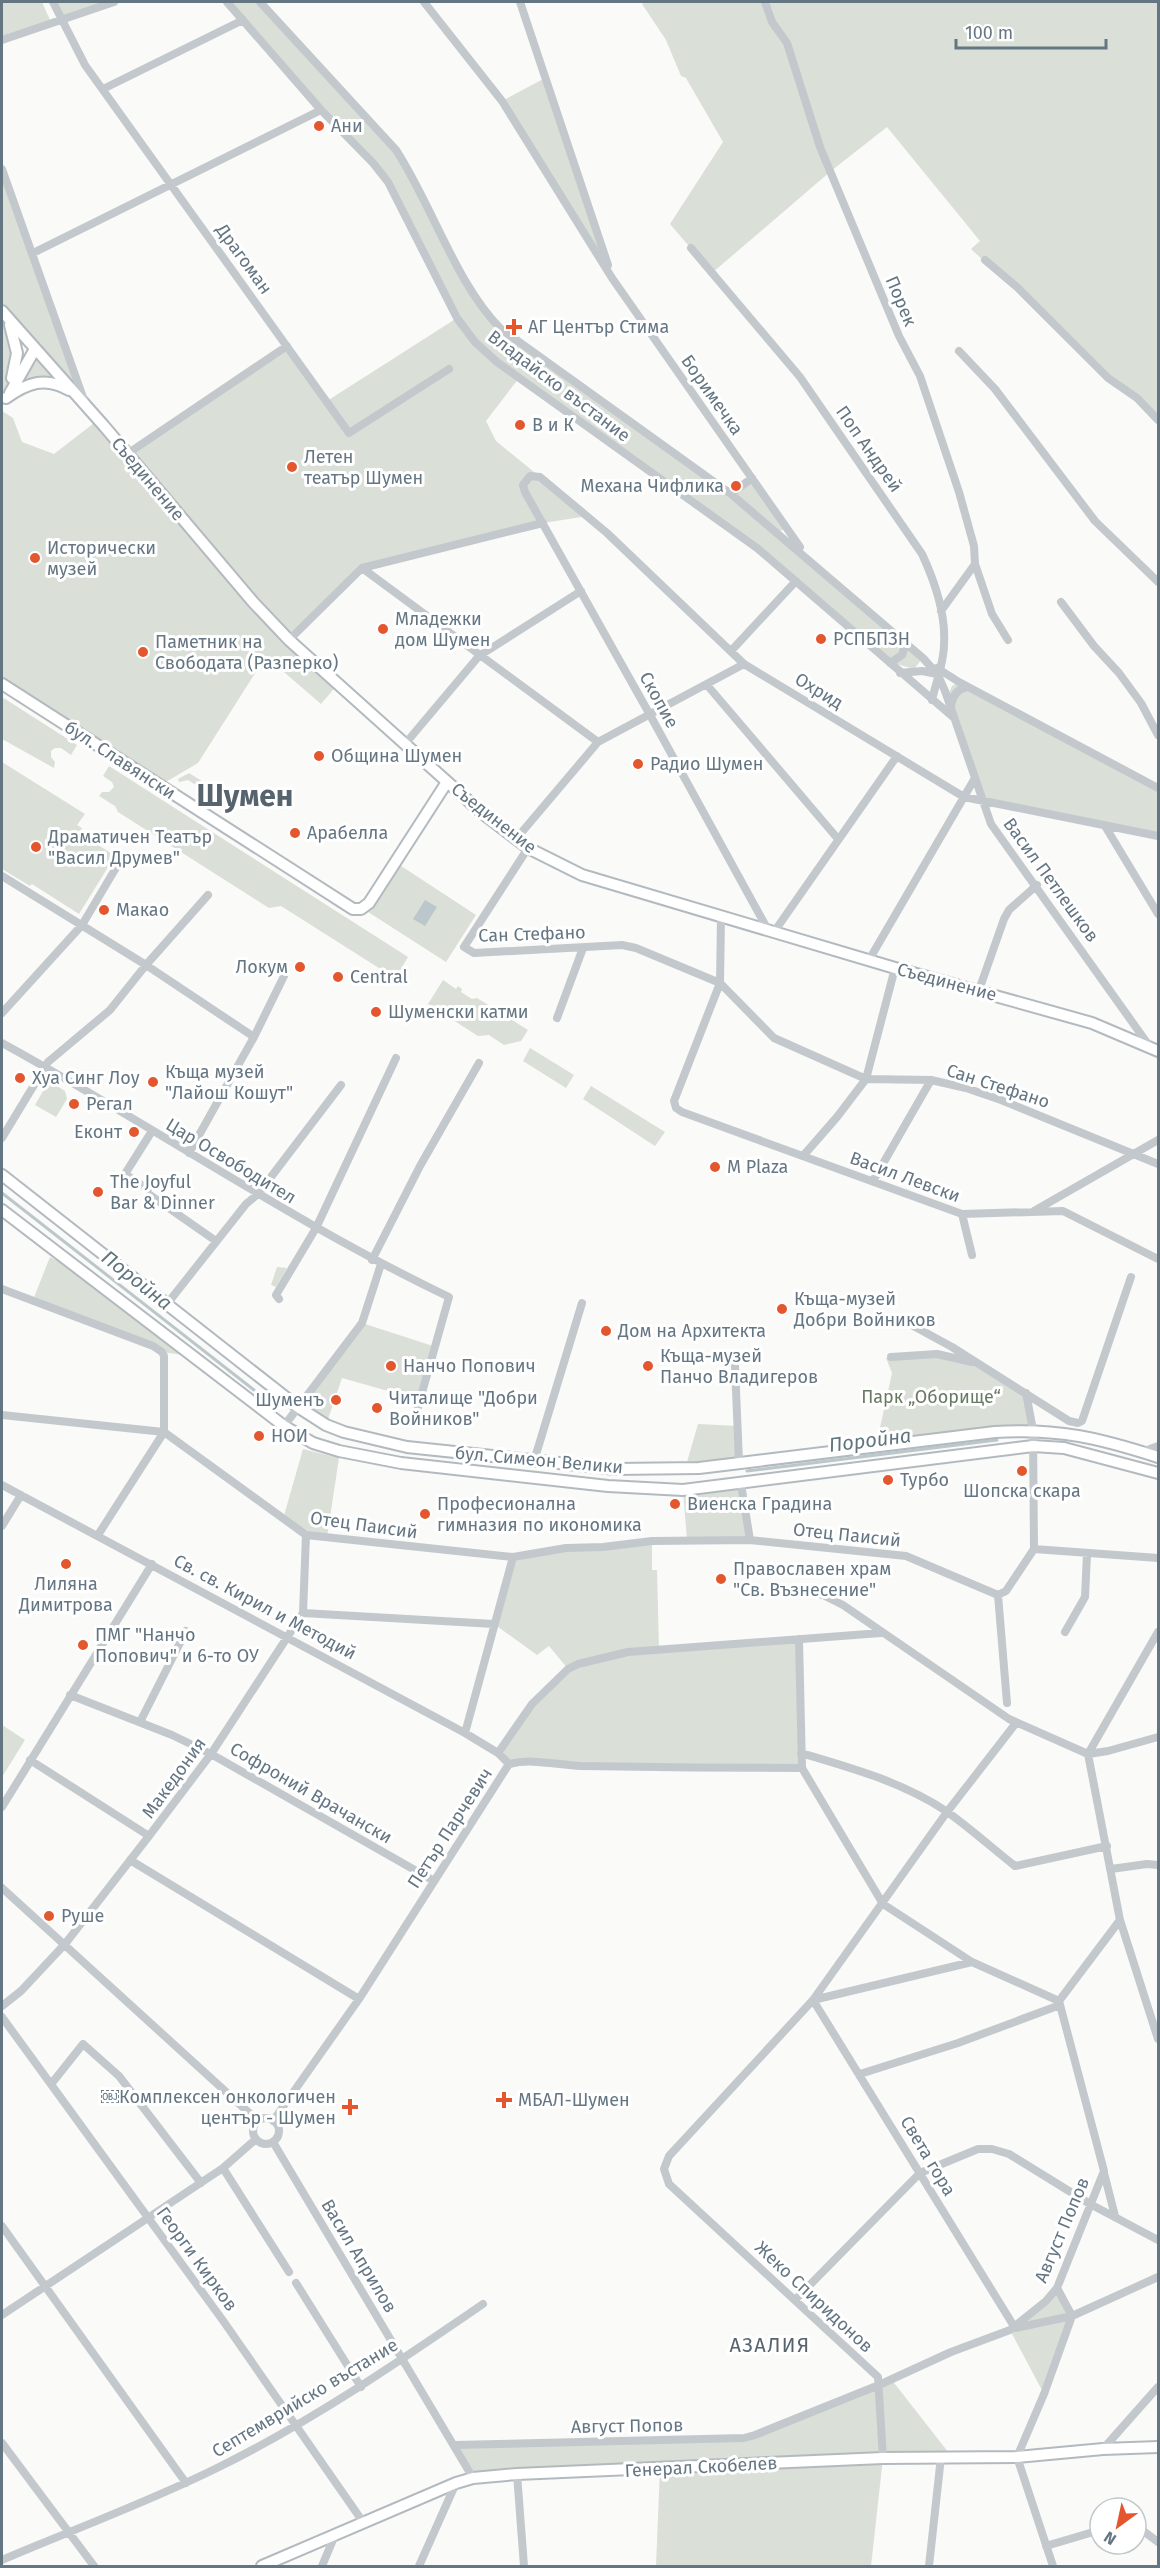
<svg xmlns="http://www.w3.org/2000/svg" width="1160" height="2568" font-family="'Fira Sans',sans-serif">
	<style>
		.green { fill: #dadfd7 }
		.water { fill: #bbc7cb }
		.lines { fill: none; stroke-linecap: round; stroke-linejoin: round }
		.stream { stroke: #bbc7cb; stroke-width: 3 }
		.secondary-casing { stroke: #b3babf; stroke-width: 14 }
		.street { stroke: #c3c8cc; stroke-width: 8 }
		.secondary { stroke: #fff; stroke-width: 10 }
		.poi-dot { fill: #e4572e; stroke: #fff; stroke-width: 2 }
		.labels { text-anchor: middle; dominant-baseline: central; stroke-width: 6; stroke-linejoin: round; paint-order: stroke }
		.poi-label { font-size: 18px; fill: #657683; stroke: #fff; text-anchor: start }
		.street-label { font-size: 18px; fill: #657683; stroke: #fff }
		.park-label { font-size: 18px; fill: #687a64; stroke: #fff }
		.water-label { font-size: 20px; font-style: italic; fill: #60757c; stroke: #fff }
		.neighbourhood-label { font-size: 20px; letter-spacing: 1.5px; fill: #57646e; stroke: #fff }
		.town-label { font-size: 30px; font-weight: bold; fill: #57646e; stroke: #fff }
	</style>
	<rect width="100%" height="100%" fill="#fafaf8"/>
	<!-- green -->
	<path class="green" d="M2,2H42L50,20L2,36Z
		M53,2H114L62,21Z
		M227,2H260L391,144L488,317L731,494L752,478L784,529L781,531L776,529L922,659L914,669L893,663L757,548L519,378L486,421L496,441L588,516L543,523L362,568L289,640L338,684L321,704L270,660L261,664L198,763L159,786L2,684V411L13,418L22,442L54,454L98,420L128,454L287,346L327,401L457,318L388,182Z
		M647,2H1158V421L971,249L980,241L887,127L831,171L712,273L670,224L723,142L686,78L681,76L666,40L642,4Z
		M545,78L612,278L502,101Z
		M2,169L87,407L61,385L20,388L35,349L8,318C17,346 16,371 2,396Z
		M959,682L1158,788V836L981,801L948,695L952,686Z
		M2,697L77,745L71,755L61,748H55L51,751V757L55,762L54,768L2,739Z
		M2,762L85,814L77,825L82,828L80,833L115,856L79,914L32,884L30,886L2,869Z
		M109,766L408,957L393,982L390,975L281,906L269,908L118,812L115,806L99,796L102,792H109L114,787L112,782L103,776Z
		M189,773L213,788L210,794L188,780L179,782L178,779Z
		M395,862L476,915L446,962L365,910Z
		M443,980L456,989L458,986L462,989L461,992L472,999L477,998L528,1030L521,1041L504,1045L489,1035L478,1036L428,1004Z
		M530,1048L574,1075L566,1088L523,1061Z
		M52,1083L65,1091L67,1099L56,1117L35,1105L46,1086Z
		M591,1086L665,1132L655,1146L583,1099Z
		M50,1257L67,1266L183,1355L162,1352L33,1300Z
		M277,1267L287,1268L276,1287L271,1285Z
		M362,1323L436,1347L420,1400L342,1378L326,1425L298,1407Z
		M907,1354H937L979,1364L1026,1393L1033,1430L876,1446L892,1373L886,1358Z
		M698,1424L737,1426L739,1462L685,1469Z
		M303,1449L339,1458L327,1537L306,1535L283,1519Z
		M741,1484L750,1540H687L683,1490Z
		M652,1541V1570H657L659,1649L799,1639L802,1768L509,1764L498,1753L520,1720L568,1669L549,1646L537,1655L494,1624L513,1557Z
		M2,1725L25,1740L2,1777Z
		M1057,2288L1072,2316L1044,2394L1010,2330Z
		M891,2379L952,2457L883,2458L871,2566H656L660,2469L473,2478L455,2445L744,2438Z"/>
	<!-- water -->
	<path class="water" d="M425,900L437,907L425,926L413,919Z"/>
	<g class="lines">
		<!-- stream -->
		<path class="stream" d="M2,1193L254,1390
			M747,1471L997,1440"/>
		<!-- secondary casing -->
		<g class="secondary-casing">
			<path id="secondary" d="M2,311L104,426L253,602L289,640L482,813L528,848L582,875L895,968L1092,1023L1158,1051
				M10,325L17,353L12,378
				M10,393L35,349
				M6,398C27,383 45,376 69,390
				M2,684L353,909H361L369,903L447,782
				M2,1175L298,1407L326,1425L344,1432L407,1447L616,1469L699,1468L995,1432C1058,1428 1099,1438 1158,1457
				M2,1210L284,1426L313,1443L339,1451L401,1463L608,1486L683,1490L1033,1446L1064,1448L1158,1473
				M262,2566L456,2483L473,2478L517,2474L883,2458L1017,2457L1103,2449L1158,2447"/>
		</g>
		<!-- street -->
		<path class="street" d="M53,2L85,65L349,433L449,369
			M227,2L321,110L373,163L388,182L457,318L475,342L497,362L757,548L953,717
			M260,2L396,150C432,205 456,284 501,329L731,494L923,658L938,675L945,691L991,824L1150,1047
			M424,2L502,101L612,278L800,547
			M520,2L608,265
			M765,2L772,22L787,43L820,147L899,336L920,376L959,492L974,546L975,564L941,611
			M2,40L114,2
			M103,89L243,20
			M2,169L85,403
			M691,248L800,377L922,554C935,582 946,613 944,644C944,663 936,682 932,700
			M33,253L321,110
			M985,260L1018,288L1108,378L1137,398L1158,420
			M959,351L995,389L1095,521L1158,582
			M127,454L287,346
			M731,494L752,478
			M975,564L992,614L1008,640
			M362,568L598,742
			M1061,602L1094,646L1119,673L1141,703L1158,735
			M289,640L362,568L543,523
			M731,651L796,581
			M890,663L902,655L906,642
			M937,668L959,682L1158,788
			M900,673L922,671L937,674
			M707,685L838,839
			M951,707C952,696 957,689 968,687
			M405,744L479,656L581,591
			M1105,826L1158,914
			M516,839L598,742L744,664
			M528,848L464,947L474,953L622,945L636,948L720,983L774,1038L866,1079L931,1080L966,1088L1001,1100L1158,1164
			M2,876L146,965L254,1037
			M721,916L720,983L674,1101L676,1108L682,1112L962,1214L1063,1211L1158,1259
			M768,930L650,715L525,492L523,485L530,476L540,477L607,533L744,664L964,797L1158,836
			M774,932L897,756
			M869,960L975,778
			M979,990L1004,919L1009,910L1037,885
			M2,1013L82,925L123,856
			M557,1018L583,948
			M2,1043C152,1125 294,1223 449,1297L416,1414
			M2,1138L48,1062L110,1010L146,965L208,895
			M189,1153L254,1037L285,974
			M803,1156L837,1117L866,1079L895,968
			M873,1181L931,1080
			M148,1189L125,1174L152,1131
			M150,1195L216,1241
			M1034,1211L1158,1140
			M962,1214L972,1255
			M372,1260L420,1166L479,1063
			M2,1289L153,1346L162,1352L164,1356V1432L98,1535
			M279,1299L276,1295L316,1228L396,1058
			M167,1304L246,1204L258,1194L341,1085
			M908,1323L952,1347L1069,1421L1078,1423L1082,1421L1131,1277
			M891,1357L937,1354L972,1362
			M735,1366L739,1462
			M2,1415L164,1432L306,1535L513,1557L566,1548L603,1547L652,1541L750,1540L906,1556L998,1595
			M284,1426L362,1323L381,1264
			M1142,1452L1158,1446
			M534,1461L582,1303
			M741,1484L750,1540
			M2,1485L465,1733L498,1753L509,1764
			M2,1526L21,1495
			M1034,1549L1158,1558
			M803,1590L823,1595L843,1605L1009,1719L1088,1754L1108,1751L1158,1737
			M303,1613L494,1624
			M1065,1632L1085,1597L1087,1554
			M799,1639L802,1768L883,1904L972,1962L1059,2001
			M70,1695L172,1735L211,1754L434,1881
			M1007,1703L998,1595L1006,1591L1034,1549L1033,1430L1026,1393
			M140,1722L186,1631
			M465,1733L513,1557
			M498,1753L532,1704L568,1669L578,1664L628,1652L881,1633
			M801,1753C852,1768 902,1782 946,1811C970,1828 992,1848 1015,1866L1107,1846
			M30,1760L149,1836
			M2,1807L152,1564
			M130,1860L359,1999
			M1111,1869L1147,1864L1158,1865
			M2,1888L258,2121
			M1120,1920L1158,2039
			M813,2000L1015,2328L1072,2316L1057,2288
			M813,2000L972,1962
			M2,2006L21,1991L65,1944L149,1836L211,1754L288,1636L303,1613L306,1535
			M2,2017L224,2322L363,2522
			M860,2074L958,2043L1060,2005
			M52,2083L83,2044L119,2076L201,2183
			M253 2131a13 13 0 1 1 26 0a13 13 0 1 1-26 0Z
			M273,2121L359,1999L509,1764C533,1758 556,1765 581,1766C655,1767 728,1768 802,1768
			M273,2142L473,2478
			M223,2168L289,2272
			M1104,2173L1115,2216
			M2,2226L186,2483
			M296,2283L361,2387
			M795,2300L920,2173L978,2149H992L1009,2154L1090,2204L1158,2240
			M2,2315L223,2168L256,2139
			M2,2443L94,2566
			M455,2445L744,2438L755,2435L879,2385L951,2352L1010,2330L1046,2301L1057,2288L1104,2171L1059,2001L1120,1920L1088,1754L1158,1632
			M1103,2449L1158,2387
			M883,2458L878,2377L669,2184L664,2169L669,2156L813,2000L947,1812L1016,1723
			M517,2474L524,2566
			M1136,2529L1142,2530L1158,2542
			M1046,2546L1100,2530
			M2,2560C74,2529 149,2502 219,2467C312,2421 397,2363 483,2304
			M322,2566L335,2535
			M419,2566L456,2483
			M929,2566L941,2457
			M1053,2566L1017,2457L1044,2394L1072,2316L1158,2277"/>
		<!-- secondary -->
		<use href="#secondary" class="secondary"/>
	</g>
	<!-- markers -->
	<g class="poi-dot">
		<circle cx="319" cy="126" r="6"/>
		<path d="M511 318h6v6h6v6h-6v6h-6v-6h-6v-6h6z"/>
		<circle cx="520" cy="425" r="6"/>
		<circle cx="292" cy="467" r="6"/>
		<circle cx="736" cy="486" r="6"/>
		<circle cx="35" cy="558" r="6"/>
		<circle cx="383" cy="629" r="6"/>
		<circle cx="821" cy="639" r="6"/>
		<circle cx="143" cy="652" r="6"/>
		<circle cx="319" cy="756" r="6"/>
		<circle cx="638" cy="764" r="6"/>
		<circle cx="295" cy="833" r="6"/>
		<circle cx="36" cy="847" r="6"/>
		<circle cx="104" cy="910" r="6"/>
		<circle cx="300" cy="967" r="6"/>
		<circle cx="338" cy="977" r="6"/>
		<circle cx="376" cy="1012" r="6"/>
		<circle cx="20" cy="1078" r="6"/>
		<circle cx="153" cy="1082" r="6"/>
		<circle cx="74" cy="1104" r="6"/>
		<circle cx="134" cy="1132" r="6"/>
		<circle cx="715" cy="1167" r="6"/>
		<circle cx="98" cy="1192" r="6"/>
		<circle cx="782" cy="1309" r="6"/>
		<circle cx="606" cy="1331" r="6"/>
		<circle cx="391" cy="1366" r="6"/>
		<circle cx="648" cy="1366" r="6"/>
		<circle cx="336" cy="1400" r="6"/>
		<circle cx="377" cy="1408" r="6"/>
		<circle cx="259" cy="1436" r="6"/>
		<circle cx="1022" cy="1471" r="6"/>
		<circle cx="888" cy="1480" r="6"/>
		<circle cx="675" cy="1504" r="6"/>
		<circle cx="425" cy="1514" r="6"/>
		<circle cx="66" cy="1564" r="6"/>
		<circle cx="721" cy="1579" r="6"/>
		<circle cx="83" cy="1645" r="6"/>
		<circle cx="49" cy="1916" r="6"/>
		<path d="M501 2091h6v6h6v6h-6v6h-6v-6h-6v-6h6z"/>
		<path d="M347 2098h6v6h6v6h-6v6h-6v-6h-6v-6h6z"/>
	</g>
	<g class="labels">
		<!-- poi labels -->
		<g class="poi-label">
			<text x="331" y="126">Ани</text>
			<text x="528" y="327">АГ Център Стима</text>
			<text x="532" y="425">В и К</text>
			<text x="304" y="457">Летен<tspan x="304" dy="21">театър Шумен</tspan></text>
			<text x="724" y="486" text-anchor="end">Механа Чифлика</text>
			<text x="47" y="548">Исторически<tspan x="47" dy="21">музей</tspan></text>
			<text x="395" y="619">Младежки<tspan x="395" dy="21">дом Шумен</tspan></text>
			<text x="833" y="639">РСПБПЗН</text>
			<text x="155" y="642">Паметник на<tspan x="155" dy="21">Свободата (Разперко)</tspan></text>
			<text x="331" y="756">Община Шумен</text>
			<text x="650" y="764">Радио Шумен</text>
			<text x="307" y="833">Арабелла</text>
			<text x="48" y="837">Драматичен Театър<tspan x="48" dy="21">"Васил Друмев"</tspan></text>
			<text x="116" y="910">Макао</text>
			<text x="288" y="967" text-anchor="end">Локум</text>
			<text x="350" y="977">Central</text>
			<text x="388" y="1012">Шуменски катми</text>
			<text x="165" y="1072">Къща музей<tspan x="165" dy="21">"Лайош Кошут"</tspan></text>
			<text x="32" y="1078">Хуа Синг Лоу</text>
			<text x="86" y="1104">Регал</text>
			<text x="122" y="1132" text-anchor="end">Еконт</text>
			<text x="727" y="1167">M Plaza</text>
			<text x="110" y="1182">The Joyful<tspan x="110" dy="21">Bar &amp; Dinner</tspan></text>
			<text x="794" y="1299">Къща-музей<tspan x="794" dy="21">Добри Войников</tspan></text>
			<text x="618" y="1331">Дом на Архитекта</text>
			<text x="660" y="1356">Къща-музей<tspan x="660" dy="21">Панчо Владигеров</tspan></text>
			<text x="403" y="1366">Нанчо Попович</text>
			<text x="389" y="1398">Читалище "Добри<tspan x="389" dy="21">Войников"</tspan></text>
			<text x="324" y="1400" text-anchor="end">Шуменъ</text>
			<text x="271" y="1436">НОИ</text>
			<text x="900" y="1480">Турбо</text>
			<text x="1022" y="1491" text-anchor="middle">Шопска скара</text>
			<text x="437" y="1504">Професионална<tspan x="437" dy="21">гимназия по икономика</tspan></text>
			<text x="687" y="1504">Виенска Градина</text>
			<text x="733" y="1569">Православен храм<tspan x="733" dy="21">"Св. Възнесение"</tspan></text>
			<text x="66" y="1584" text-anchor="middle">Лиляна<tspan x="66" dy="21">Димитрова</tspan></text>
			<text x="95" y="1635">ПМГ "Нанчо<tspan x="95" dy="21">Попович" и 6-то ОУ</tspan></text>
			<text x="61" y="1916">Руше</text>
			<text x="336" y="2097" text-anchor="end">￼Комплексен онкологичен<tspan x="336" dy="21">център - Шумен</tspan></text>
			<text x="518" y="2100">МБАЛ-Шумен</text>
		</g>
		<!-- street labels -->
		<g class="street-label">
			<text transform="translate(244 259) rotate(54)">Драгоман</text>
			<text transform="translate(901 301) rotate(67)">Порек</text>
			<text transform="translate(559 386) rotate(37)">Владайско въстание</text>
			<text transform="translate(712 395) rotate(55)">Боримечка</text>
			<text transform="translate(869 449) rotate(55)">Поп Андрей</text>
			<text transform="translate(148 479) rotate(50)">Съединение</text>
			<text transform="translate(819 691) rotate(31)">Охрид</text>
			<text transform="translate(659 700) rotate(61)">Скопие</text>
			<text transform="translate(120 760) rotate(33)">бул. Славянски</text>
			<text transform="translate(494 818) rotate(38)">Съединение</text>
			<text transform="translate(1051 880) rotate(54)">Васил Петлешков</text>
			<text transform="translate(532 934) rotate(-2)">Сан Стефано</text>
			<text transform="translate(947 982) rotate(15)">Съединение</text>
			<text transform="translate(998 1086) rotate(18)">Сан Стефано</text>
			<text transform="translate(231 1161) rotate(31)">Цар Освободител</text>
			<text transform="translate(905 1177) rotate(20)">Васил Левски</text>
			<text transform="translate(539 1460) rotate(5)">бул. Симеон Велики</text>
			<text transform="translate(364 1525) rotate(8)">Отец Паисий</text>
			<text transform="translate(847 1535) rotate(6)">Отец Паисий</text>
			<text transform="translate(265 1607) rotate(28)">Св. св. Кирил и Методий</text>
			<text transform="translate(174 1778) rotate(-54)">Македония</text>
			<text transform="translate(311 1793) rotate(30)">Софроний Врачански</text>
			<text transform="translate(450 1828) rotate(-57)">Петър Парчевич</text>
			<text transform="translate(928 2156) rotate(59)">Света гора</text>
			<text transform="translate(1062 2230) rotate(-67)">Август Попов</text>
			<text transform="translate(359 2256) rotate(59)">Васил Априлов</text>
			<text transform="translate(197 2259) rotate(54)">Георги Кирков</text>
			<text transform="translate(814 2297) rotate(43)">Жеко Спиридонов</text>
			<text transform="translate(305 2398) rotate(-31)">Септемврийско въстание</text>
			<text transform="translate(627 2426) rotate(-1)">Август Попов</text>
			<text transform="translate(701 2467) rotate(-3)">Генерал Скобелев</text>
		</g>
		<!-- park labels -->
		<g class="park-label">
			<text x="931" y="1397">Парк „Оборище“</text>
		</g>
		<!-- water labels -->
		<g class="water-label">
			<text transform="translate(137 1280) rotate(38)">Поройна</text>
			<text transform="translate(870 1440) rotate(-7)">Поройна</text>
		</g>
		<!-- neighbourhood labels -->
		<g class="neighbourhood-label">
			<text x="770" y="2345">АЗАЛИЯ</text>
		</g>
		<!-- town labels -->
		<g class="town-label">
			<text x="245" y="796">Шумен</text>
		</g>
	</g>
	<!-- border -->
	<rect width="1160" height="2568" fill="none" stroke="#657683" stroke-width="6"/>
	<!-- north arrow -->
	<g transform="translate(1118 2526) rotate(213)"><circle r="28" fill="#ffffff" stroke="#c1c8cd" stroke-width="1.5"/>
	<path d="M0-4.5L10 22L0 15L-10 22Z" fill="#e4572e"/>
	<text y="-9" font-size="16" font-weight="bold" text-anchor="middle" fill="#657683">N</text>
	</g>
	<!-- scale -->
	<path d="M956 39v9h150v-9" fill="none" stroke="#657683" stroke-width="3"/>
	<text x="965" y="39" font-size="18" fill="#657683" stroke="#ffffff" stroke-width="4.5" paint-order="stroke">100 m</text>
</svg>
